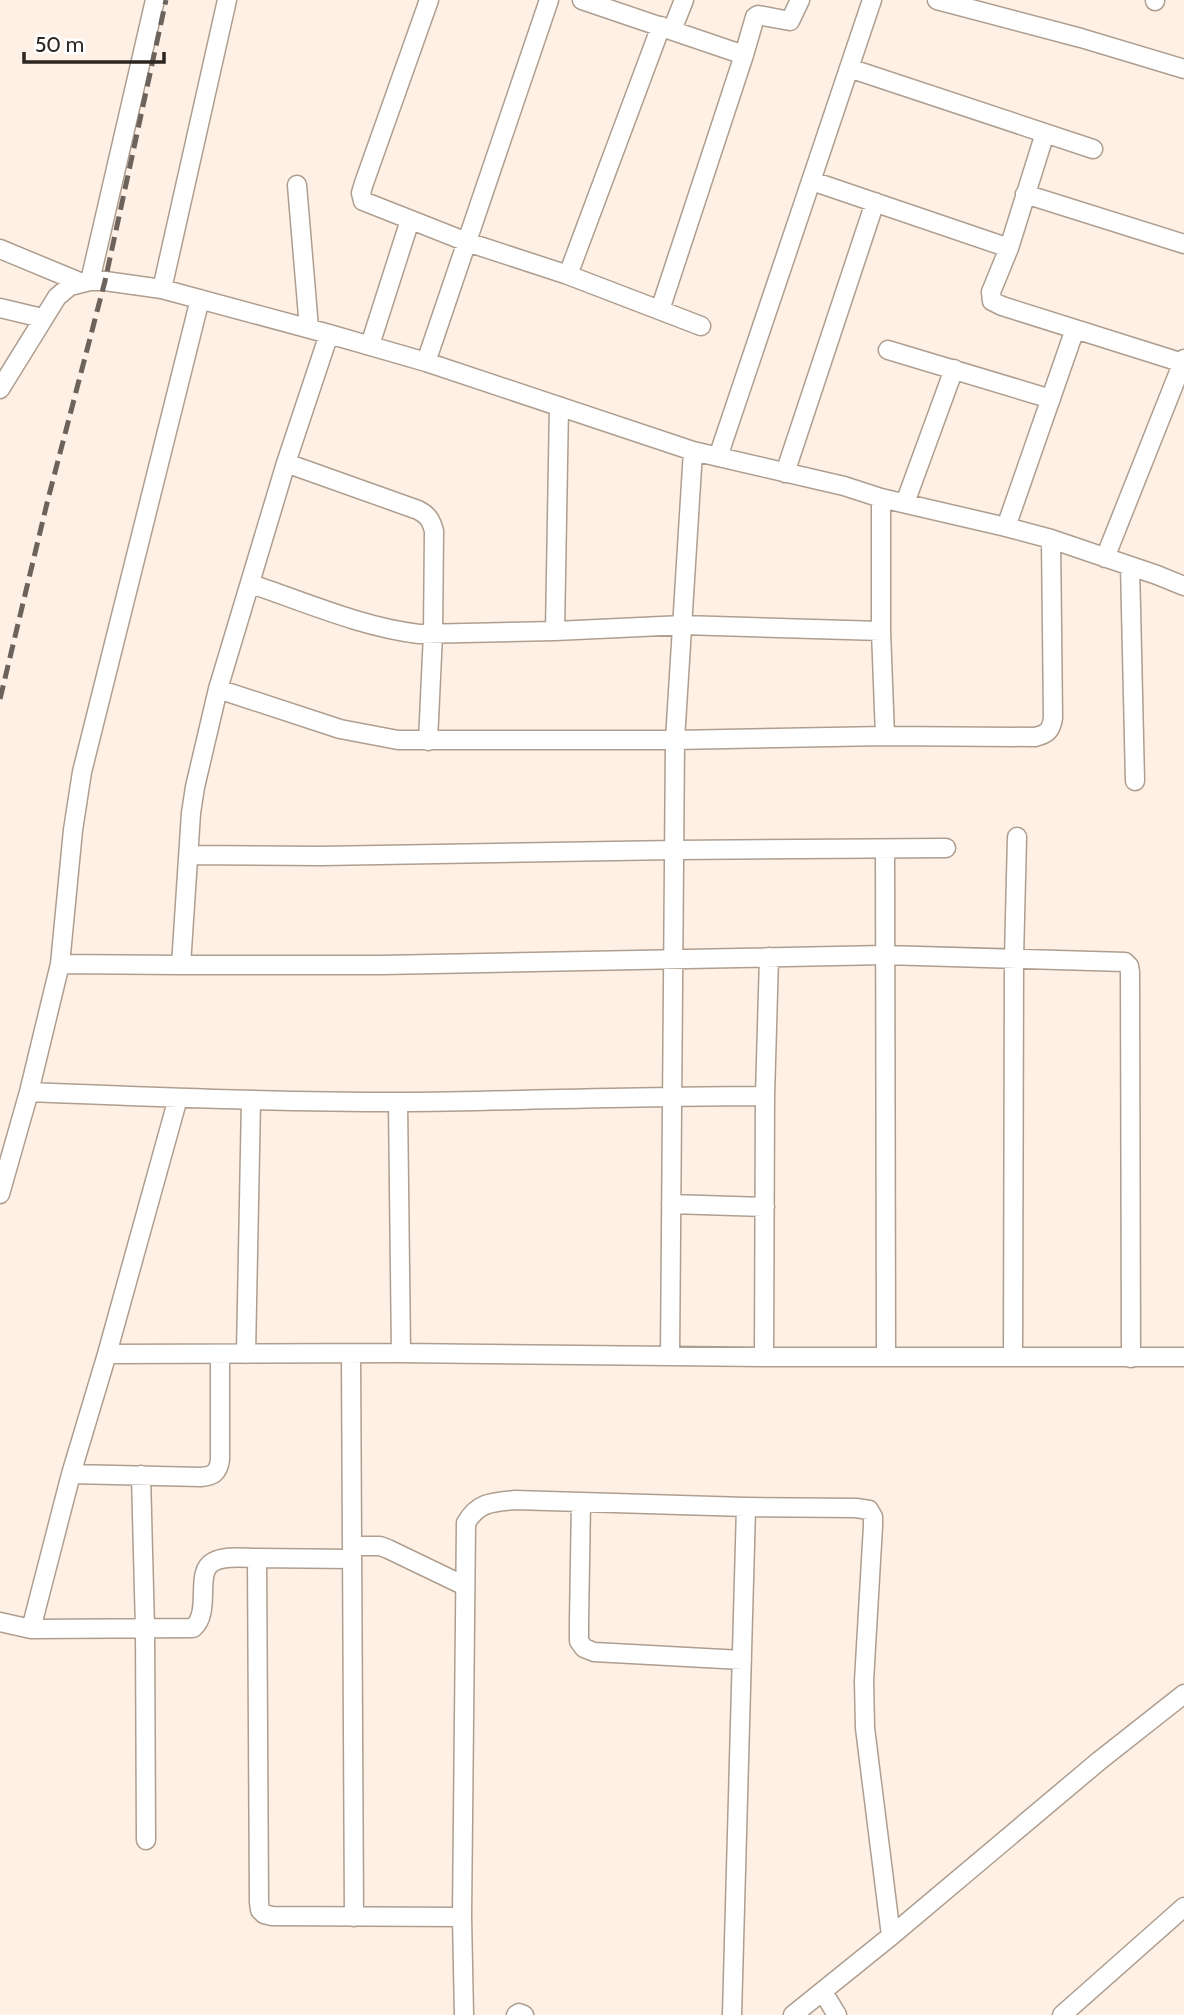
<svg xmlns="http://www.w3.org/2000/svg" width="1184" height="2015" font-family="Cabin,sans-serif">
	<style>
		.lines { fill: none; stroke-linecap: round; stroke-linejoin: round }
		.minor-casing { stroke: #ae9e90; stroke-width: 21 }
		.minor { stroke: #fff; stroke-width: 18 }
		.rail { stroke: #6c635c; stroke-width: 5; stroke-dasharray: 14 7; stroke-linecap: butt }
	</style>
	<rect width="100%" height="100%" fill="#fef0e4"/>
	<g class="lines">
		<!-- minor casing -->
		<g class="minor-casing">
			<path id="minor" d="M429,0L364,183L361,193L363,201L467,242L568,275L701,326
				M582,0L744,55L755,17L758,15L790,21L800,0
				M937,0L1081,38L1184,69
				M1155,1V0
				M672,30L684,0
				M849,68L1093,149
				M812,181L1009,248L1045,133
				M297,185L309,328
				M1025,194L1184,244
				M1009,248L991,292L992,301L1002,306L1183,363
				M0,249L82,283
				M568,275L661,26
				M90,281L155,0
				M162,289L227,0
				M0,308L42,318
				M660,310L744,55
				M370,345L410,220
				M888,350L1051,399
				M426,362L549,0
				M0,389L57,297L70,286L90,281H105L162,289L329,334L426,362L693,451L844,486L881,498L1006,527L1051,539L1157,575L1184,586
				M718,457L872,0
				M286,463L418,510C428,515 431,520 434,531L433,634L428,741
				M785,473L875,202
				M881,498V631L885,736
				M905,503L954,369
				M1006,527L1075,329
				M1105,558L1184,359
				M1130,566L1135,781
				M251,584C305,602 361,627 419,634L555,631L683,625L881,631
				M555,631L559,406
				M218,689L340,729L398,740H675L885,736L1035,737C1047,734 1051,731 1053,718L1051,539
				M885,849L886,1356
				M189,855L321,856L674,850L946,848
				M60,964L181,965H382L885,955L1125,962L1129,966L1130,972L1131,1358
				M181,965L191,813L195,787L218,689L286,463L329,334
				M29,1092C152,1097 276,1102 399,1102C521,1101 643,1096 765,1096
				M398,1102L401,1353
				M0,1194L29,1092L60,964L73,830L82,772L200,299
				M671,1204L765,1207
				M107,1354L401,1353L764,1357H1184
				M246,1354L251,1100
				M351,1354L354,1917
				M670,1356L675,740L693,451
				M764,1357L765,1096L769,957
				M1013,1357L1014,958L1017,837
				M71,1474L201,1477C213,1476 218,1473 220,1460V1355
				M141,1475L145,1629L146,1840
				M581,1502L579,1622V1641L584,1648L594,1652L742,1660
				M352,1546H380L388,1549L465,1586
				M352,1559L257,1558L259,1902L260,1910L264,1914L272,1916L462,1917
				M0,1622L31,1629L71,1474L107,1354L178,1098
				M31,1629L193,1628C212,1612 194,1572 213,1562C225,1555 244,1558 257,1558
				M823,1992L837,2015
				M464,2015L462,1917L466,1523C478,1502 493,1502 515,1500L746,1507L856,1508L869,1510L873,1517V1526L864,1681L865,1728L891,1936
				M516,2015L519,2013L524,2015
				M732,2015L746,1507
				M793,2015L891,1936L1099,1761L1184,1694
				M1062,2015L1184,1907"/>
		</g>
		<!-- minor -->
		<use href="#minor" class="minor"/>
		<!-- rail -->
		<path class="rail" d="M0,699L48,499L105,281L166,0"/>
	</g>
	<!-- scale -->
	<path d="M24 52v10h140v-10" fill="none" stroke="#2c2520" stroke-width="3.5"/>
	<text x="35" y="52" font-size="21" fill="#2c2520" stroke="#ffffff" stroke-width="5" paint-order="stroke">50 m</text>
</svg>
